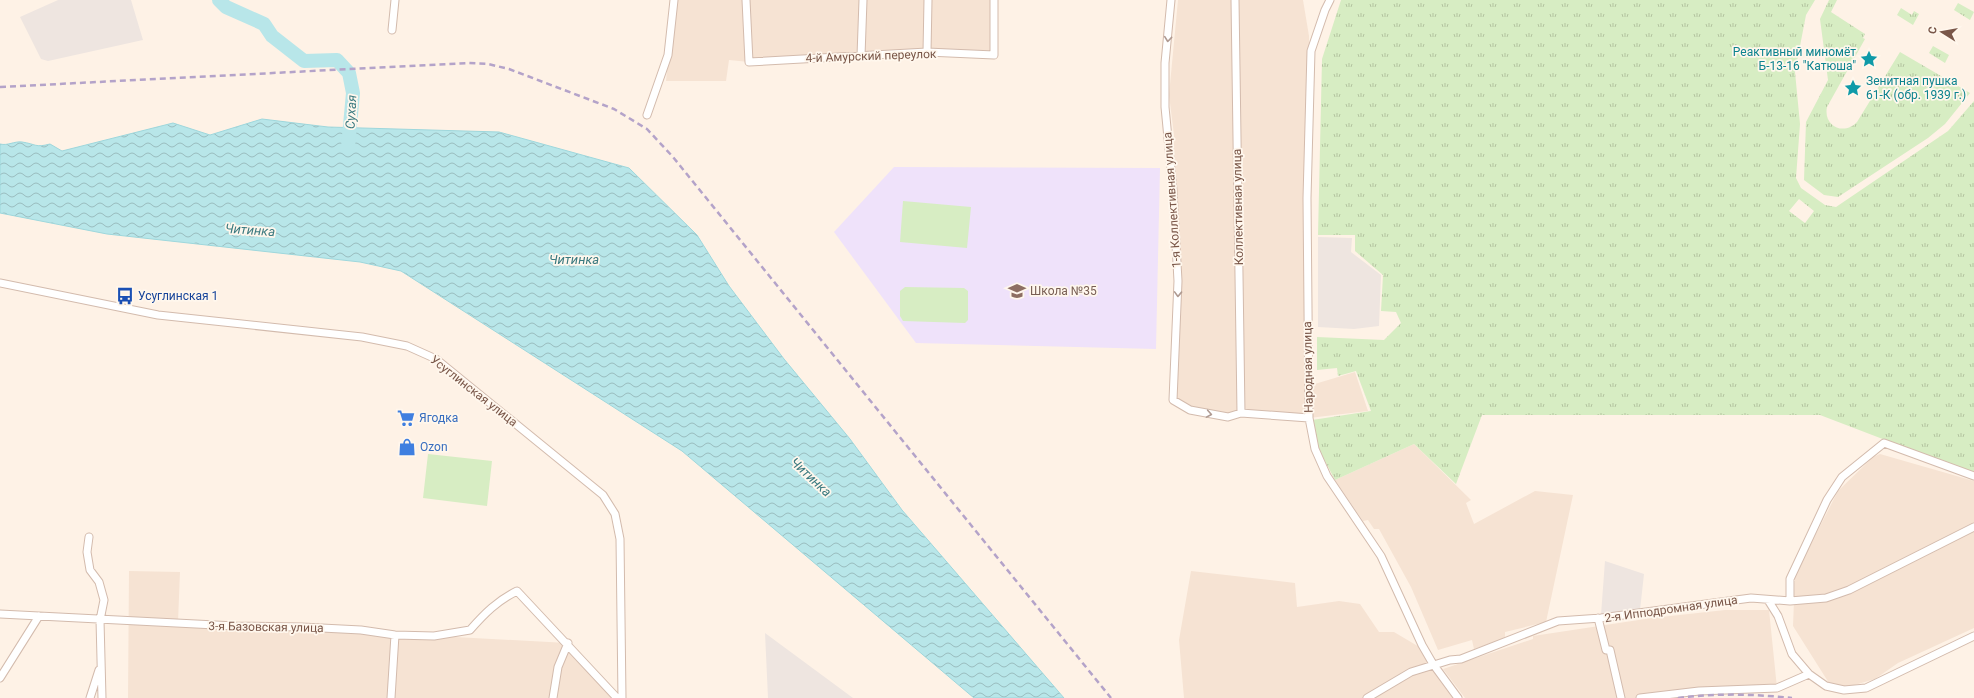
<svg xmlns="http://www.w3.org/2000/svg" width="1974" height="698" font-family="Roboto,sans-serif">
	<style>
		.residential { fill: #f6e3d3 }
		.industrial { fill: #eee5e0 }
		.education { fill: #efe2fa }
		.grass { fill: url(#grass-tufts); fill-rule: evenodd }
		.park { fill: #d7edc3 }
		.water { fill: url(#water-waves); stroke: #9ed7dc }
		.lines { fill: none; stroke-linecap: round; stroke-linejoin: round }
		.river { stroke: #b8e6e9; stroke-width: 14 }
		.minor-casing { stroke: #d3bbad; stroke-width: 9 }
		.minor { stroke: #fff; stroke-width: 7 }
		.rail { stroke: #b4a3c9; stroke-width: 2.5; stroke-dasharray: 6 4; stroke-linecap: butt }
		.oneway { stroke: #af9a91 }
		.labels { text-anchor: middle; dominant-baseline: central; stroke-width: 3.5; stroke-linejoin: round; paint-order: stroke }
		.culture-label { font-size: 12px; fill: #0d838f; stroke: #fff7ed; text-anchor: end }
		.street-label { font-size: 12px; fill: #795648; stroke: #fff7ed }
		.education-label { font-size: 12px; fill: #785e54; stroke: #fff7ed; text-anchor: start }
		.transit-label { font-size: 12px; fill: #164399; stroke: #fff7ed; text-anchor: start }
		.shop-label { font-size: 12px; fill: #366cbe; stroke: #fff7ed; text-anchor: start }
		.water-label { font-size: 13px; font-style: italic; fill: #3a797f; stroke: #fff7ed }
	</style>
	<defs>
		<pattern id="grass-tufts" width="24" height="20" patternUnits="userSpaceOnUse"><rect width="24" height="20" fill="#d7edc3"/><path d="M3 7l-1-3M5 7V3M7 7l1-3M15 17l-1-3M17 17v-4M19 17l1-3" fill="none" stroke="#b3c3a0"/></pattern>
		<pattern id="water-waves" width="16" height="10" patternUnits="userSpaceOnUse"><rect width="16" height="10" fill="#b8e6e9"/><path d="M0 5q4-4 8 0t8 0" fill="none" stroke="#9abdbf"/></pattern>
	</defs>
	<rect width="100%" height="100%" fill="#fef2e6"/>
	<!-- residential -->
	<path class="residential" d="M674,0H998L994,55L927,52L749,62L729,60L726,81H666Z
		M1178,0H1303L1309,36L1308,386L1355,372L1368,411L1309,418L1241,413L1228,417L1190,410L1174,400L1179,281L1174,190V135L1169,95Z
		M1414,444L1471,500L1466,503L1474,524L1535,491L1573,495L1546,622L1505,632V638L1474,649L1472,640L1438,650L1411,587L1379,529H1374L1368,520L1363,521L1335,480Z
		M1880,454L1974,481V628L1898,663L1875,679L1834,691L1793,626L1795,575L1838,491L1873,457Z
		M129,571L180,572L178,622L567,643L610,690L612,698H128Z
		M1191,571L1295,583L1297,607L1339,601L1360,604L1379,632H1394L1421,648L1459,698H1184L1179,640Z
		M1725,610H1769L1777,688L1640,698H1465L1443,669L1533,639V636L1652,618Z"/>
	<!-- industrial -->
	<path class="industrial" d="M58,0H131L143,40L48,61L41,59L20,17Z
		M1318,237L1352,238L1351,252L1381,275L1379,326L1354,329L1318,327Z
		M1605,561L1644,574L1640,610L1601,615Z
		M765,633L853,698H768Z"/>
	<!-- education -->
	<path class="education" d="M894,167L1160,168L1156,349L916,343L834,232Z"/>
	<!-- grass -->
	<path class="grass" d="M1341,0H1815L1806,15L1795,72L1800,124L1796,178L1801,188L1825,205L1836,207L1948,131L1974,101V474L1820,415H1482L1456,484L1414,444L1335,480L1317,446L1312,420L1371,411L1356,371L1338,376L1337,368L1317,370V337L1384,340L1401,323L1396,312L1381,311L1383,275L1355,251V235H1318L1322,59ZM1799,199L1814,211L1805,223L1789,211Z
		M1829,0H1837L1831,12L1865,34L1863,38L1865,39L1827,107C1823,126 1844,136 1857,122L1900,52L1970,93L1945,124L1928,138L1838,197L1824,195L1804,180L1806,122L1828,80L1820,19Z
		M1958,3L1974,12L1970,20L1954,10Z
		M1901,8L1912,15L1914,11L1919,14L1913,25L1897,15Z
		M1933,46L1949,55L1945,63L1929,53Z"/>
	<!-- park -->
	<path class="park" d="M903,201L971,207L967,248L900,242Z
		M905,287L964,288L968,291V320L965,323L903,321L900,316V291Z
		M428,454L492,461L487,506L423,498Z"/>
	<!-- water -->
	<path class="water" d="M262,119L328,127L499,132L629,168L697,235L729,286L784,359L850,439L902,510L1064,698H974L682,451L401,271L360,262L107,234L0,213V144C8,146 14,141 22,142C36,144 35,148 50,144L62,151L173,123L210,135Z"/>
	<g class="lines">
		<!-- river -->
		<path class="river" d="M219,0L226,7L264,24L272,36L304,61L337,60L349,73L353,93L348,147"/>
		<!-- minor casing -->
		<g class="minor-casing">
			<path id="minor" d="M746,0L749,62L927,52L994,55V0
				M1171,0L1165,63V107L1173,190L1178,281L1173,400L1190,410L1228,417L1241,413L1309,418
				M1235,0L1241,413
				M1330,0L1325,10L1311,51L1307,198L1309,418L1315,449L1327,476L1381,556L1422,645L1433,664L1458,698
				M392,30L395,0
				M927,52L928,0
				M861,56L863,0
				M647,115L668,55L674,0
				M0,283L158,315L362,337L407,346L436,359L603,495L615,514L620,539L622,698
				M89,537L87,552L90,570L99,582L104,600L100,620L102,698
				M1768,600L1778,616L1792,654L1809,674
				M1790,601V579L1827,500L1842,477L1884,443L1974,476
				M0,614L235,626L302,627L361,630L395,635L434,636L470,630C485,613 497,601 517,591L617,698
				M1598,618L1606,650H1610L1621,698
				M0,678L39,616
				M90,698L99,670
				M391,698L395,635
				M553,698L558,667L568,643
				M1367,698L1411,672L1450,660L1461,659L1558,621L1601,618L1751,598L1790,601L1826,598L1849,590L1974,527
				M1640,698L1699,691L1777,688L1809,674L1826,686L1844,690L1866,688L1974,636"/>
		</g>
		<!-- minor -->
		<use href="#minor" class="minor"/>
		<!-- rail -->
		<path class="rail" d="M0,87L468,63L488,64L509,69L614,109L647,129L673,157L1111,698
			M1678,698C1716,693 1754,694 1792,698"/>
	</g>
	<!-- one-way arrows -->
	<defs><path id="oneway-chevron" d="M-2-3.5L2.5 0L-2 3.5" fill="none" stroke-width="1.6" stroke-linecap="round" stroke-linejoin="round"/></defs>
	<g class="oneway">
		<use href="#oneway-chevron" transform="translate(1168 39) rotate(96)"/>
		<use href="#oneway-chevron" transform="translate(1178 294) rotate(92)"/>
		<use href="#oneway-chevron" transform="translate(1209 414) rotate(10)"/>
	</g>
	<!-- icons -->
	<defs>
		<g id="sight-bare" transform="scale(1.38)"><path d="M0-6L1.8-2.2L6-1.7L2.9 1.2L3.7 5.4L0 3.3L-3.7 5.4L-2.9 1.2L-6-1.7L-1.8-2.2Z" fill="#0f9aa8" stroke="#fff7ed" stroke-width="2.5" paint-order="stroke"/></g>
		<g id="school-bare" transform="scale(1.38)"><path d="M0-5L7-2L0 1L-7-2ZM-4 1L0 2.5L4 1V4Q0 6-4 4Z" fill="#8d6e63" stroke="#fff7ed" stroke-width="2.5" paint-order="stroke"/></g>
		<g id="bus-bare" transform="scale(1.38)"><path d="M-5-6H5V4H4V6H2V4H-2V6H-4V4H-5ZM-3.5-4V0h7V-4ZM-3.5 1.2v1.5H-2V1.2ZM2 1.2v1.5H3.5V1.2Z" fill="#1a4fb4" stroke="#fff7ed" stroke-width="2.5" paint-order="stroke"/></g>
		<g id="supermarket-bare" transform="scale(1.38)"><path d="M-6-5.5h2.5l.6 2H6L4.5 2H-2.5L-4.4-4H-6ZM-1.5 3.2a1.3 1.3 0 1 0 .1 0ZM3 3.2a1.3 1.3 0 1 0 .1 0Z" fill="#3f7fe0" stroke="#fff7ed" stroke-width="2.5" paint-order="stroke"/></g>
		<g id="shop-bare" transform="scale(1.38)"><path d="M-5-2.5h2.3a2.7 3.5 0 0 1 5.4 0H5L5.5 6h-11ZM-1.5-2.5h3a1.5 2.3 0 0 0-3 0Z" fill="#3f7fe0" stroke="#fff7ed" stroke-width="2.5" paint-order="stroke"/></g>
	</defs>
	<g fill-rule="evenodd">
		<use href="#sight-bare" x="1869" y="59"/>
		<use href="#sight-bare" x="1853" y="88"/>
		<use href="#school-bare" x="1017" y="291"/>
		<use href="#bus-bare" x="125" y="296"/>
		<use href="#supermarket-bare" x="406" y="418"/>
		<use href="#shop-bare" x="407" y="447"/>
	</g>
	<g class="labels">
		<!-- culture labels -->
		<g class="culture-label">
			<text x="1856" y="52">Реактивный миномёт<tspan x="1856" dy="14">Б-13-16 "Катюша"</tspan></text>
			<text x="1866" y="81" text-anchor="start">Зенитная пушка<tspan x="1866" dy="14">61-К (обр. 1939 г.)</tspan></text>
		</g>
		<!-- street labels -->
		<g class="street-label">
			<text transform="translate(871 56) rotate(-2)">4-й Амурский переулок</text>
			<text transform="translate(1172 200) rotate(-94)">1-я Коллективная улица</text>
			<text transform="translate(1238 207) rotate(-91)">Коллективная улица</text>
			<text transform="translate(1308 367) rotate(-91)">Народная улица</text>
			<text transform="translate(474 391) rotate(38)">Усуглинская улица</text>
			<text transform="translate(1671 609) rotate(-8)">2-я Ипподромная улица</text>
			<text transform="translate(266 627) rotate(1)">3-я Базовская улица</text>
		</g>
		<!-- education labels -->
		<g class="education-label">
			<text x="1030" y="291">Школа №35</text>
		</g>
		<!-- transit labels -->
		<g class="transit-label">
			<text x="138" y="296">Усуглинская 1</text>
		</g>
		<!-- shop labels -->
		<g class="shop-label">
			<text x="419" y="418">Ягодка</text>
			<text x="420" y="447">Ozon</text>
		</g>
		<!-- water labels -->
		<g class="water-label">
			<text transform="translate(351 112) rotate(-87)">Сухая</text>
			<text transform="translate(250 230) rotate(4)">Читинка</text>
			<text x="574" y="259">Читинка</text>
			<text transform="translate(811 477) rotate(43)">Читинка</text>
		</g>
	</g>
	<!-- north arrow -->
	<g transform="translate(1942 32) rotate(281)" stroke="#fff7ed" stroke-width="3" paint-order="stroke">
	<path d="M0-3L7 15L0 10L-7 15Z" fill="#795648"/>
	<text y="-6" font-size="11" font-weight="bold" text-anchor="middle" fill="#795648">С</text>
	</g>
</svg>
